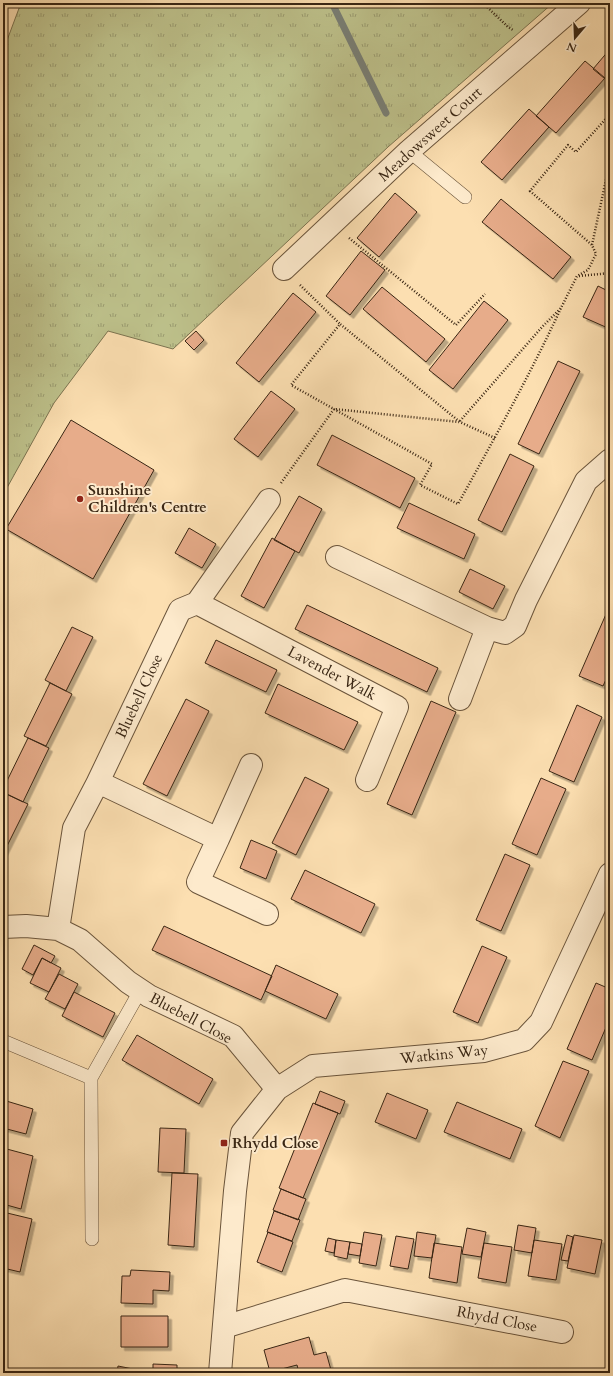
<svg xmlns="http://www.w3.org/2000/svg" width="613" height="1376" font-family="Cardo,serif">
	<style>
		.grass { fill: url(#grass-tufts); stroke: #7c7450 }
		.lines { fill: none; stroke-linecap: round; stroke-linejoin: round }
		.stream { stroke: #797f75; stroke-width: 7 }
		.building { fill: #e7ac8a; stroke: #392614; filter: url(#shadow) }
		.service-casing { stroke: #6a543b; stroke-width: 14 }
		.minor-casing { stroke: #6a543b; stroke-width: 24 }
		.path { stroke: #392614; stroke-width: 2.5; stroke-dasharray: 1 2; stroke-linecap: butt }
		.service { stroke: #fdeacc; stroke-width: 13 }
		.minor { stroke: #fdeacc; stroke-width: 22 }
		.poi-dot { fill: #8f2418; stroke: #fdeacc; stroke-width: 1.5 }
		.labels { text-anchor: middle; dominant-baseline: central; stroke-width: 4; stroke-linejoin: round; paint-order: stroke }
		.street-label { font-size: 15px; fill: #392614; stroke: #fdeacc }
		.poi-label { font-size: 15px; font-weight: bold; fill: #392614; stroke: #fdeacc; text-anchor: start }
	</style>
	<defs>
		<pattern id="grass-tufts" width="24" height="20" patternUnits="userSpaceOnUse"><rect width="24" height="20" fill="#bec28c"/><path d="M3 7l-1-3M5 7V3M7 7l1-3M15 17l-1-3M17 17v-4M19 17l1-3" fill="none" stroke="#9b9d71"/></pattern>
		<filter id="shadow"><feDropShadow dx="3.5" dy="3.5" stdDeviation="0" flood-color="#0004"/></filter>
	</defs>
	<rect width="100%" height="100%" fill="#fcdfb1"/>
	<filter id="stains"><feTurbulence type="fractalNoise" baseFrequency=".005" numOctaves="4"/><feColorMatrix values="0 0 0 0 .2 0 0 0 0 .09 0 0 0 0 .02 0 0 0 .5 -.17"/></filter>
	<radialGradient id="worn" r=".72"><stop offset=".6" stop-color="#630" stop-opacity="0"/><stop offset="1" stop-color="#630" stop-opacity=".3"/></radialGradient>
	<!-- grass -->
	<path class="grass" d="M21,3H553L388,147L173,349L108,331L54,403L3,495V51Z"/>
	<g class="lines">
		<!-- stream -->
		<path class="stream" d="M332,3L386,113"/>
	</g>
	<!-- building -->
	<path class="building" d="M610,49V83L593,69Z
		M585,61L605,78L556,133L536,116Z
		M529,109L549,127L502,180L481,162Z
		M395,193L417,212L379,257L357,238Z
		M501,199L571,257L553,279L482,222Z
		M361,251L385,270L350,315L326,296Z
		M598,286L610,292V329L583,317Z
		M382,287L445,339L426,362L363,309Z
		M293,293L316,312L259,382L236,363Z
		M484,301L508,320L453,389L429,370Z
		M196,331L204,340L194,350L185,341Z
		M558,361L580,371L539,454L518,444Z
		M271,391L295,409L258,457L234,439Z
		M71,420L154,470L93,579L6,529Z
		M332,435L415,478L400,508L317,465Z
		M510,454L534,466L502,532L478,520Z
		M299,496L322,509L299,553L274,540Z
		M409,503L475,534L464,559L397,528Z
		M189,528L216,544L202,568L175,553Z
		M272,538L295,551L264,608L241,596Z
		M470,569L505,586L493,609L459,592Z
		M307,605L438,668L427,692L295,629Z
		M610,605V671L603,686L579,676Z
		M72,627L93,637L66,691L45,680Z
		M216,640L277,670L266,692L205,663Z
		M50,683L72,694L46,746L24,736Z
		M278,684L358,722L344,750L265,713Z
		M186,699L209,711L167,796L143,784Z
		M431,701L456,712L412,815L387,804Z
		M577,705L602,717L574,782L549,771Z
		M28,738L49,748L23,802L3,792V789Z
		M305,777L329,789L296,855L272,843Z
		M541,778L566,789L537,855L512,844Z
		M6,794L28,804L3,854V800Z
		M251,840L277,851L266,879L240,868Z
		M505,854L530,865L501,931L476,920Z
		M305,870L375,904L361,933L291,899Z
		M164,926L272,976L261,1000L152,950Z
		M34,945L55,956L51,963L42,958L33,975L22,969Z
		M482,946L507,957L478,1023L453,1012Z
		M42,958L61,968L49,992L30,983Z
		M276,965L338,994L326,1019L265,991Z
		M59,974L78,984L65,1009L45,999Z
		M596,983L610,989V1018L592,1060L567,1049Z
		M74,992L115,1013L103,1037L62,1016Z
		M137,1035L213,1079L199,1104L122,1060Z
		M563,1061L589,1071L560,1138L535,1126Z
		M320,1091L345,1101L340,1114L315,1104Z
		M387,1093L428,1110L416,1139L375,1122Z
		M3,1100L33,1109L26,1134L3,1128Z
		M457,1102L522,1129L510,1159L444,1132Z
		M313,1103L338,1113L303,1198L279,1188Z
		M160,1128L186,1129L184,1173L158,1172Z
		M3,1148L33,1156L21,1209L3,1204Z
		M172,1173L198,1174L194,1247L168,1245Z
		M281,1189L306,1199L298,1220L273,1210Z
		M274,1211L300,1220L292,1241L267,1232Z
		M3,1212L32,1219L20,1272L3,1268Z
		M518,1225L536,1228L532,1253L514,1250Z
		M467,1228L486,1232L481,1257L462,1254Z
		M268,1232L293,1242L282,1272L257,1262Z
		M364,1232L382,1235L376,1266L359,1263Z
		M417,1232L436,1235L432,1258L414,1256Z
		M567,1235L573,1237L568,1261L561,1260Z
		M574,1235L602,1240L595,1274L567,1268Z
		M396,1236L414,1239L408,1269L390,1266Z
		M328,1238L336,1240L334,1253L325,1251Z
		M336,1240L350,1242L347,1259L334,1256Z
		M534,1240L562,1244L556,1280L528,1276Z
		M350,1242L362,1244L360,1256L348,1254Z
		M434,1243L462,1247L457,1283L429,1278Z
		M484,1243L512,1247L506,1283L478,1278Z
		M131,1270L170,1272L169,1291L153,1290V1304L121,1303L122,1276H130Z
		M121,1316H168V1347H121Z
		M309,1337L314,1355L326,1352L331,1370L320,1373H299L297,1365L270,1372L264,1350Z
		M153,1364L177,1365V1373H153Z
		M118,1366L138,1370L137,1373H117Z"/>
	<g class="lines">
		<!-- service casing -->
		<g class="service-casing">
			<path id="service" d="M409,151L465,197
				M3,1041L91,1078
				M92,1239L91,1078L140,991"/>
		</g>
		<!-- minor casing -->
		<g class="minor-casing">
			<path id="minor" d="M284,269L409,151L579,3
				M269,500L197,603L180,610L98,782L74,828L58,929L80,940L128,982L149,996L233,1036L277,1089
				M337,557L487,628
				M197,603L397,707L367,780
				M460,699L487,628L505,633L515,626L526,600L586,481L610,460
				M98,782L218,839L198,882L267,914
				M218,839L251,765
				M3,927L26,926L58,929
				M224,1327L345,1290L562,1332
				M220,1373L235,1191L242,1133L277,1089L313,1066L484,1051L524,1040L541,1022L610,874"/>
		</g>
		<!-- path -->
		<path class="path" d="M483,3L508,27L513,30
			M349,238L456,325L485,294
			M592,245L607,175L610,170
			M579,276L610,273
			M300,285L340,324
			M460,421L542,327L561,308L577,276L588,270L596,254L592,245L530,191L568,145L576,152L610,114
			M495,438L460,422L340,324L291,385L432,464L420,485L458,504C494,439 530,375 561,308
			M281,483L334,409L459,422"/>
		<!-- service -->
		<use href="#service" class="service"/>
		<!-- minor -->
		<use href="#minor" class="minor"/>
	</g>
	<!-- markers -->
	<g class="poi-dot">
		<circle cx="80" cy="499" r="4"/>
		<rect x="220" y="1139" width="8" height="8" rx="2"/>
	</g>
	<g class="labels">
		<!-- street labels -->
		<g class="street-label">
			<text transform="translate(430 134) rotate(-42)">Meadowsweet Court</text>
			<text transform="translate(332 673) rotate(28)">Lavender Walk</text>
			<text transform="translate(139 696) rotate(-65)">Bluebell Close</text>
			<text transform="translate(191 1018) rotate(28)">Bluebell Close</text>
			<text transform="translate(444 1054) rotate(-6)">Watkins Way</text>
			<text transform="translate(497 1319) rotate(11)">Rhydd Close</text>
		</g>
		<!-- poi labels -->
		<g class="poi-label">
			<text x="88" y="490">Sunshine<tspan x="88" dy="17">Children's Centre</tspan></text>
			<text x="232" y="1143">Rhydd Close</text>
		</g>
	</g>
	<!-- margin -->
	<rect width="613" height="1376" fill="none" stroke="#fcdfb1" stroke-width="16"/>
	<rect x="4" y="4" width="605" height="1368" fill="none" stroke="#392614" stroke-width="2"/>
	<rect x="8" y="8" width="597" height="1360" fill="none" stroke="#392614"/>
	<!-- north arrow -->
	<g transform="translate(575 38) rotate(199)" stroke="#fdeacc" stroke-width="3" paint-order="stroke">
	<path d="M0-3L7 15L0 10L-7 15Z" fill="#392614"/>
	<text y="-6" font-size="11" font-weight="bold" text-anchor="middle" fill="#392614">N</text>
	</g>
	<rect width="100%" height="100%" filter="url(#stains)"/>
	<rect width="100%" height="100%" fill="url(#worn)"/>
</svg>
